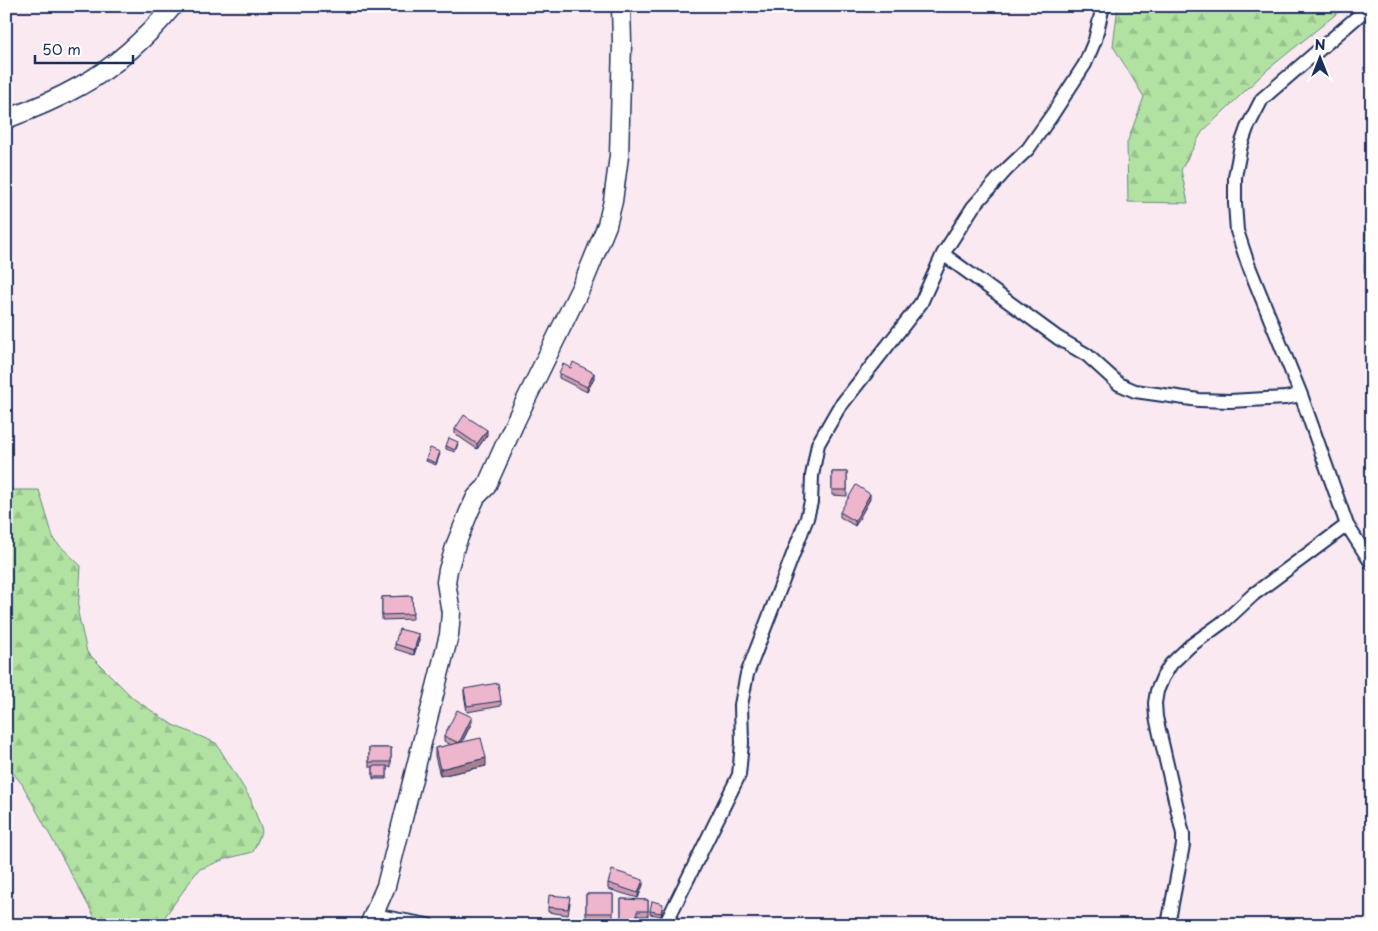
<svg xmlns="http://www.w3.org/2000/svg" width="1378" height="931" font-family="'Playpen Sans',sans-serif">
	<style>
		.forest { fill: url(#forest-firs); stroke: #668880 }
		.water { fill: url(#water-rules); stroke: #5888ad }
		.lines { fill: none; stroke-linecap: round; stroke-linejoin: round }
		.street-casing { stroke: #1b2f5e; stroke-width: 16 }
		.secondary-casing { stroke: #1b2f5e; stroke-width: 21 }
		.street { stroke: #fff; stroke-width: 12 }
		.secondary { stroke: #fff; stroke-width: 18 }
		.wall { fill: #cc9db0; stroke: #1b2f5e }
		.shaded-wall { fill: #a67f90; stroke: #1b2f5e }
		.building { fill: #edb6cd; stroke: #1b2f5e }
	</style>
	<defs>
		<pattern id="forest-firs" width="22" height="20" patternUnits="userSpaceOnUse" patternTransform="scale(1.25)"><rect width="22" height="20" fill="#b2e2a2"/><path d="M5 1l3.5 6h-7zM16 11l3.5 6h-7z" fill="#98c28e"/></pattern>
		<pattern id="water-rules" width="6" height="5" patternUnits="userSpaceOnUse" patternTransform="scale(1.25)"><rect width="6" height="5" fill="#81c4e2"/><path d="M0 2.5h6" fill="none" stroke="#69a0ba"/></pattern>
	</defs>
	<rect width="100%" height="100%" fill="#fae9f0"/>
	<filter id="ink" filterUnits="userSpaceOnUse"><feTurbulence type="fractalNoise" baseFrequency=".02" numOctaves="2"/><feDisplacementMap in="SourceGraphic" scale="10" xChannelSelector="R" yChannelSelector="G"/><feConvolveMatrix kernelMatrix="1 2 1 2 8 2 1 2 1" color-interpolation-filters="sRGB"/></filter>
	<g filter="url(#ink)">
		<!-- forest -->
		<path class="forest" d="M1118,6H1346L1267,70L1202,132L1181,170L1188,203L1128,202L1127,143L1144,97L1113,46Z
			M12,490H39L54,540L81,566L78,613L87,652L134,699L173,725L216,743L250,798L262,831L253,852L225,859L198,870L159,925H99L22,784L6,764V491Z"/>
		<!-- water -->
		<path class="water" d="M1372,96V286L1364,271L1368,99Z"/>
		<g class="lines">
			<!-- street casing -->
			<g class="street-casing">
				<path id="street" d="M1370,6L1262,99L1247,128L1241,145L1235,177V203L1237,231L1248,264L1301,395L1347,525L1372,564
					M943,254L1058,338L1087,355L1119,384L1135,391L1199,400L1230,401L1285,398L1301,395
					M373,915L428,925
					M665,925L739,775L742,743L741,705L747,674L807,518L811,502L812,476L818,444L838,409L921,303L943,254L973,207L1007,169L1028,149L1052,115L1085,64L1095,40L1103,6
					M1168,925L1183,845V834L1156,717L1155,703L1157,691L1163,677L1171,664L1190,646L1226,620L1254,594L1347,525"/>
			</g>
			<!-- secondary casing -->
			<g class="secondary-casing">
				<path id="secondary" d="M6,119C31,110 57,99 80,86C114,68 149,35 173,6
					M369,925L386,886L449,635L451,613L446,582L448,570L456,544L469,512L476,497L486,487L490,478L516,420L585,279L607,225L613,201L619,156L622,43L621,6"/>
			</g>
			<!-- street -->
			<use href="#street" class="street"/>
			<!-- secondary -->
			<use href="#secondary" class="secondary"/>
		</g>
		<!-- wall -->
		<path class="wall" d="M559,373L594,378L587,392L559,378Z
			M455,429L487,435L477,449L455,434Z
			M458,444L455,452L446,449V446Z
			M440,454L436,465L426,461V459Z
			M832,472H847V496L832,495Z
			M870,499L855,526L840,517V512Z
			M412,596L413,619L382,620V597Z
			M419,640L414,655L395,649V644Z
			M464,689L501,701V706L467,712L464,694Z
			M472,722L462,742L486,766L440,776L435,756V748L451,745L444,741V736Z
			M369,748H391V767H387V779H373V767H369Z
			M608,883L643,885L638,898L608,889Z
			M586,894H613V919L586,918Z
			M621,899L648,900V916H637V925H621Z
			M570,903L568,915L548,912V907Z
			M663,906L661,916L650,914V911Z"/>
		<!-- shaded-wall -->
		<path class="shaded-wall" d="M594,373V378L587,392V387Z
			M487,430V435L477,449V444Z
			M870,494V499L855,526V521Z
			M419,634V640L414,655V650Z
			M472,717V722L459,748V743Z
			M486,758V766L440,776V769Z
			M643,880V885L638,898V893Z"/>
		<!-- building -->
		<path class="building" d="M573,362L594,373L587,387L559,373L563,364L571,368Z
			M464,415L487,430L477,444L455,429Z
			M449,438L458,442L455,450L446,446Z
			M430,448L440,452L436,463L426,459Z
			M832,472H847V490H832Z
			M856,485L870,494L855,521L840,512Z
			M412,596L413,614L382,615V597Z
			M399,629L419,634L414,650L395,644Z
			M498,683L501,701L467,706L464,689Z
			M457,710L472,717L459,743L444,736Z
			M481,738L486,758L440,769L435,748Z
			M369,748H391V762H369Z
			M373,766H387V777H373Z
			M612,870L643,880L638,893L608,883Z
			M586,894H613V913H586Z
			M549,895L570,897L568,909L548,907Z
			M621,899L648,900V911H637V924H621Z
			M652,901L663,904L661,913L650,911Z"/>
	</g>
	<!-- margin -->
	<rect width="1378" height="931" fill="none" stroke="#fff" stroke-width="25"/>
	<rect x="12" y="12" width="1353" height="906" fill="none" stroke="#1b2f5e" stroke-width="2" filter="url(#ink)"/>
	<!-- north arrow -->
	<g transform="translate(1320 58)" stroke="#ffffff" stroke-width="4" paint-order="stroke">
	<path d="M0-4L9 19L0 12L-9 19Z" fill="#1b2f5e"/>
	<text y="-8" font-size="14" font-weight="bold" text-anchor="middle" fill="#1b2f5e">N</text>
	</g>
	<!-- scale -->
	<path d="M35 55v8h98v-8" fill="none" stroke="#1b2f5e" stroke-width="2.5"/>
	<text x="42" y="55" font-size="15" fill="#1b2f5e" stroke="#ffffff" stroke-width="4" paint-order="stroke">50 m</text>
</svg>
